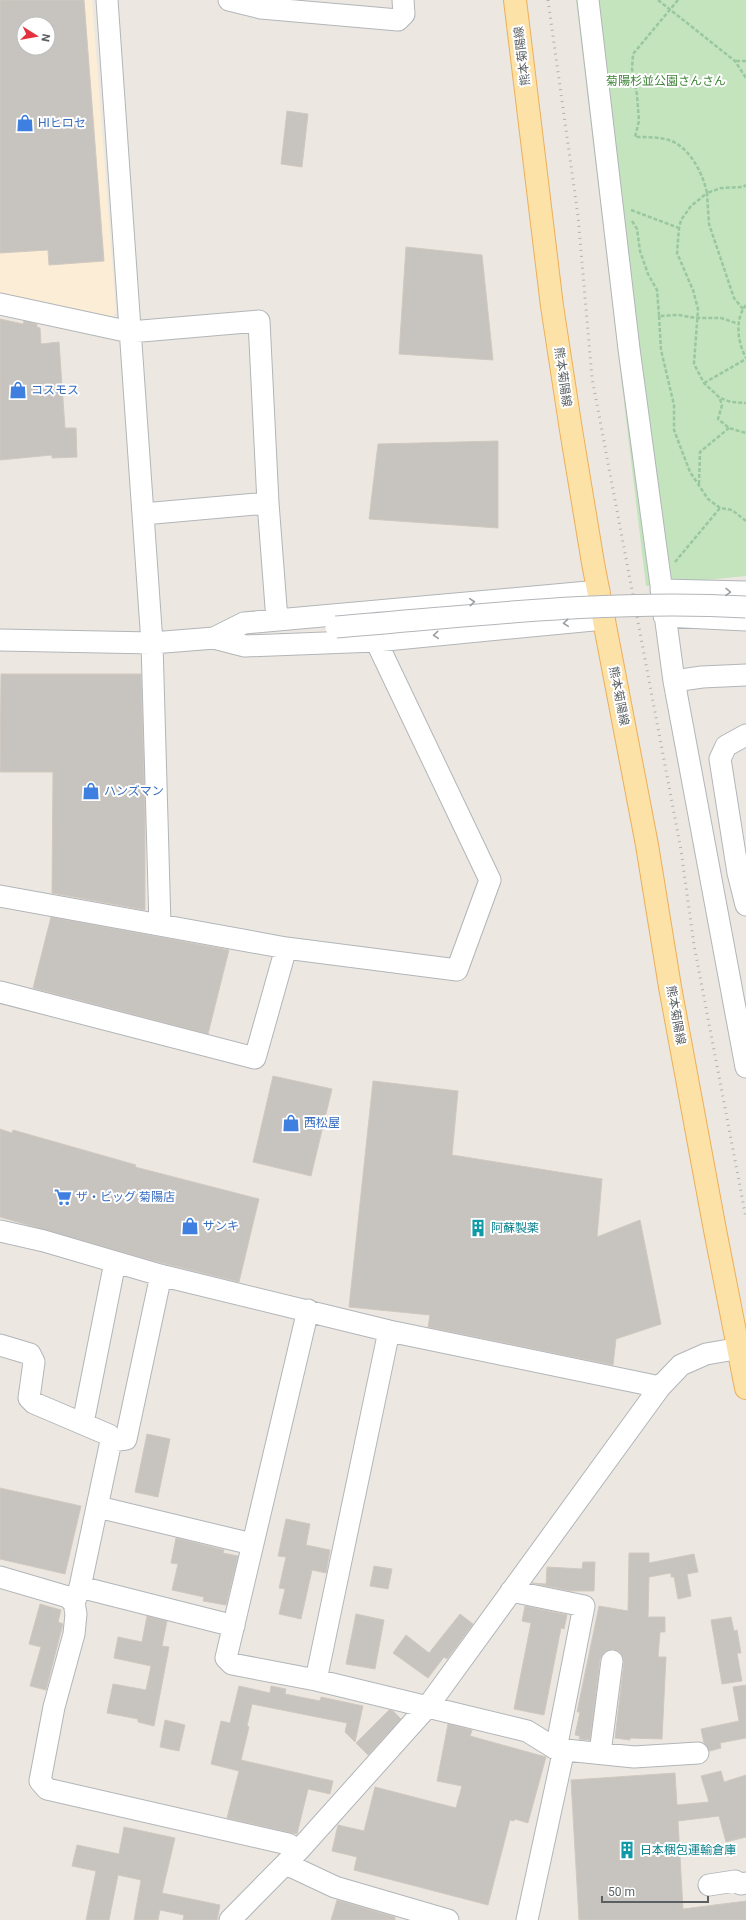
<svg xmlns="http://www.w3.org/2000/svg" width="746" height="1920" font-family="Roboto,'Noto Sans JP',sans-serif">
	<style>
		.commercial { fill: #fceed6; fill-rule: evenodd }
		.green { fill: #c4e4be }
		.building { fill: #c7c3be; stroke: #d1c9c0; fill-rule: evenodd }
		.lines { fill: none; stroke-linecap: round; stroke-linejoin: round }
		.minor-casing { stroke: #b2b5b9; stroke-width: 23 }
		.major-casing { stroke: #edae5a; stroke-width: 24 }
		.path { stroke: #99c7a0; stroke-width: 2.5; stroke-dasharray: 4 2; stroke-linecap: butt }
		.minor { stroke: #fff; stroke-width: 21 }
		.major { stroke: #fce2a7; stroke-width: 22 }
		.rail { stroke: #b0b1b2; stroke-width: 3; stroke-dasharray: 1 5; stroke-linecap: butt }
		.minor-bridge-casing { stroke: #b2b5b9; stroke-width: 23; stroke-linecap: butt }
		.minor-bridge { stroke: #fff; stroke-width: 21 }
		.oneway { stroke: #9c9fa1 }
		.labels { text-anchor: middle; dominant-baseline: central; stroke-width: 4; stroke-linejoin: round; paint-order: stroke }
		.street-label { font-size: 12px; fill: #5a5f62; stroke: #fff }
		.park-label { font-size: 12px; fill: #3f8437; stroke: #fff }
		.shop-label { font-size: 12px; fill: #366cbe; stroke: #fff; text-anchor: start }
		.culture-label { font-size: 12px; fill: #0d838f; stroke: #fff; text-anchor: start }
	</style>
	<rect width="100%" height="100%" fill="#ece8e1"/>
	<!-- commercial -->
	<path class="commercial" d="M0,0H92L116,312L111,320L0,296ZM24,24H48V48H24Z"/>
	<!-- green -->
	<path class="green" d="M576,0H746V576L646,586Z"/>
	<!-- building -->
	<path class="building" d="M0,0H84L104,261L49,265L48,250L0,253ZM24,24H48V48H24Z
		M287,111L308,114L302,167L281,164Z
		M406,247L482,255L493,360L399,354Z
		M0,319L23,324L24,321L37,324V327L40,328L41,344L59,342L65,428H76L77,457L52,458V455L0,460Z
		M498,441V528L369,519L378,444Z
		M1,674H141L145,812V910L52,893L53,772H0Z
		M51,917L229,950L208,1034L33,988Z
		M273,1076L332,1089L311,1176L253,1162Z
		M373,1081L458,1091L452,1155L602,1179L597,1237L640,1220L661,1324L616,1339L613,1365L428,1327L430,1315L349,1307Z
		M0,1129L12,1133L13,1130L136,1165L135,1167L259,1199L239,1282L150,1260L0,1217Z
		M147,1434L170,1439L158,1497L135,1492Z
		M0,1488L81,1506L65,1574L0,1559Z
		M286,1519L310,1524L306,1545L330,1550L326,1573L312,1570L301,1619L279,1614L285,1589L279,1588L286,1557L278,1556Z
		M176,1538L224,1550L223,1553L238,1556L226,1605L203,1601L204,1597L172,1590L178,1564L171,1563Z
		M629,1553H649V1563L694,1554L698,1572L687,1574L691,1596L678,1599L674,1577H671V1573L649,1577L648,1617H665V1632H660L658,1657H666L662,1739L630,1738V1740L615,1738L624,1662L623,1657L620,1652L613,1649L608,1650L603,1653L600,1659L590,1740L579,1739L580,1736L575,1735L580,1712H577L599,1606L628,1611Z
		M583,1562H595L594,1591H571L532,1583L546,1584L547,1567L582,1569Z
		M374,1566L392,1569L388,1589L370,1586Z
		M40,1604L61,1610L58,1622L63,1624L46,1690L30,1686L41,1647L29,1644Z
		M525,1606L567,1615L564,1629L561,1628L544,1715L514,1709L531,1623L522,1621Z
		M356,1614L384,1620L375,1669L346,1664Z
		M460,1614L473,1624L447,1659L444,1657L428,1678L393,1653L406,1635L429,1653Z
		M147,1616L167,1621L162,1646L169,1647L154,1726L138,1722V1719L107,1713L113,1684L146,1690L151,1666L114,1658L118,1637L142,1642Z
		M731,1617L734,1631L737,1630L741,1653H737L742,1681L722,1684L711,1620Z
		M746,1685V1738L720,1743L721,1748L710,1751L704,1743L701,1729L739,1721L733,1687Z
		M239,1686L270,1693L271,1686L286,1689L285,1694L320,1701L321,1697L363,1706L355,1742L345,1732L347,1723L252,1704L247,1726L249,1727L241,1760L333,1781L330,1794L308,1789L297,1834L227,1818L239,1771L211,1764L221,1721L230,1723Z
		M389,1710L393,1711L401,1719L368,1755L356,1743Z
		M165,1720L185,1725L179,1751L160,1747Z
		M448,1724L472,1730L470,1736L546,1757L528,1823L515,1819L514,1821L510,1820L488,1905L354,1870L357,1857L332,1851L338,1825L364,1831L375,1787L456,1808L462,1786L437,1781Z
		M721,1771L724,1782L746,1775V1837L726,1842L719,1816L678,1821L683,1909L746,1901V1920H579L571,1780L675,1773L677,1805L709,1802L701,1776Z
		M124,1827L175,1838L162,1893L220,1905L217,1920H183L184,1915L160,1910L158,1920H134L141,1880L118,1875L109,1920H86L96,1871L72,1866L77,1845L119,1854Z
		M337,1900L395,1917V1920H331Z"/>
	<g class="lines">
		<!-- minor casing -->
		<g class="minor-casing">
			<path id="minor" d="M107,0L152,643L160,925
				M229,0L261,8L398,20L404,14L403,0
				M588,0L629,349L674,681L746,1067
				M0,304L130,332L259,321L268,503L277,620
				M143,514L268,503
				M661,590L746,592
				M664,616L746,620
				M214,638L245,646L376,641L604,619
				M214,638L244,623L599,591
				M0,640L152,643L227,637
				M674,681L702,677L746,675
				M746,735L726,746L720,759L738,873L746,905
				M0,896L286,948L457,970L490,880L376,641
				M0,992L255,1058L286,948
				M0,1231L44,1241L160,1275L389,1331L660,1387
				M308,1310L226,1658L232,1664L316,1680L527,1731L556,1749L634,1757L698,1753
				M0,1345L30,1354L34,1362L29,1398L34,1403L109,1435L111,1441L80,1587L74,1603
				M83,1423L115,1262
				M111,1441L126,1439L161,1275
				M98,1507L252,1544
				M0,1577L68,1597L74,1603L76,1614L74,1634L54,1707L40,1781L47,1789L288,1844L299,1850
				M80,1587L234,1626
				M511,1591L584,1606L556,1749
				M316,1680L389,1331
				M600,1753L612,1661
				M286,1864L335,1887L448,1920
				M709,1885L735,1881L741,1884L746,1883
				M230,1920L299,1850L428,1706L660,1387L681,1365L706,1354L746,1347
				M527,1920L564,1749"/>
		</g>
		<!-- major casing -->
		<g class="major-casing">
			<path id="major" d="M515,0L552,306L571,430L593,563L647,845L670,987L715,1230L746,1388"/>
		</g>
		<!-- path -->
		<path class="path" d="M658,0L735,61L746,78
			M678,0L633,54L632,69L637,95L639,121L635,137C646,137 658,137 669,140C690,147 703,174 707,193L721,188L743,187L746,185
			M736,61H746
			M631,210L679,228
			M632,221L637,229L640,251L648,274L657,290L659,316L679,315L696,318H721L739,324
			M746,305C734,320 738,343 746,358
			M743,309L734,298L709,224L707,193L691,206L681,220L679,228L677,253L693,290L698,309L694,364L704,383L720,398L731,402L746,403
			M659,316L661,350L674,405V430L690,472L708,499L720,508L732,510L746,521
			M704,383L746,359
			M720,399L722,405L718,419L729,428L746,433
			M699,484L700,452L729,428
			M675,562L720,508"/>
		<!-- minor -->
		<use href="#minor" class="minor"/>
		<!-- major -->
		<use href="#major" class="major"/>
		<!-- rail -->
		<path class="rail" d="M548,0L578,216L592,378L681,850L694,945L746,1218"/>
		<!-- minor-bridge casing -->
		<g class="minor-bridge-casing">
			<path id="minor-bridge" d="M336,627C472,616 609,599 746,607"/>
		</g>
		<!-- minor-bridge -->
		<use href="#minor-bridge" class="minor-bridge"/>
	</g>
	<!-- one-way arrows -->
	<defs><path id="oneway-chevron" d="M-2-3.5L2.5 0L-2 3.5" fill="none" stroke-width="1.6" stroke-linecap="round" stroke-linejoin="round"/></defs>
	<g class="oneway">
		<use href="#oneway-chevron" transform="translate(728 592) rotate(1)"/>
		<use href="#oneway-chevron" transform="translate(472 602) rotate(-5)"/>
		<use href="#oneway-chevron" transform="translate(566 623) rotate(175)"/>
		<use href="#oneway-chevron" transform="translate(436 635) rotate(175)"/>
	</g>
	<!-- icons -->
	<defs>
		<g id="shop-bare" transform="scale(1.38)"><path d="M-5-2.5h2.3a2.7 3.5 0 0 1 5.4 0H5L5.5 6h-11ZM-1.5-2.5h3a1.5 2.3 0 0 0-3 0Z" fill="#3f7fe0" stroke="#fff" stroke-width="2.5" paint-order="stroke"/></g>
		<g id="supermarket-bare" transform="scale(1.38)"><path d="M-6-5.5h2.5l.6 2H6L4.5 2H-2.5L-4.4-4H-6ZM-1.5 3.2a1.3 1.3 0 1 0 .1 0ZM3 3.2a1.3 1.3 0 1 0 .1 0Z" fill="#3f7fe0" stroke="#fff" stroke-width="2.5" paint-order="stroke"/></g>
		<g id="building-bare" transform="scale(1.38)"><path d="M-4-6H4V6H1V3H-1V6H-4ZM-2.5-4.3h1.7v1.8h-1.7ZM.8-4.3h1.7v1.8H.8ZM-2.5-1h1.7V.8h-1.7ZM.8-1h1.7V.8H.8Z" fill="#0f9aa8" stroke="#fff" stroke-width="2.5" paint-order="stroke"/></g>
	</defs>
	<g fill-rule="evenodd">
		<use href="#shop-bare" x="25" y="123"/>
		<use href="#shop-bare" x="18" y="390"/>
		<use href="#shop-bare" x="91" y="791"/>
		<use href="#shop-bare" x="291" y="1123"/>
		<use href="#supermarket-bare" x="63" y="1197"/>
		<use href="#shop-bare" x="190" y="1226"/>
		<use href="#building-bare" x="478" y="1228"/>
		<use href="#building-bare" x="627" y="1850"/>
	</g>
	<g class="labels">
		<!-- street labels -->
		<g class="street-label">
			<text transform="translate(522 56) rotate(-97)">熊本菊陽線</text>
			<text transform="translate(563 377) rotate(82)">熊本菊陽線</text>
			<text transform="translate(619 696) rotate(79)">熊本菊陽線</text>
			<text transform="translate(676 1015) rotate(80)">熊本菊陽線</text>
		</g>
		<!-- park labels -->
		<g class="park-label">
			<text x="666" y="81">菊陽杉並公園さんさん</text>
		</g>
		<!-- shop labels -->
		<g class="shop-label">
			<text x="38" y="123">HIヒロセ</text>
			<text x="31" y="390">コスモス</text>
			<text x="104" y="791">ハンズマン</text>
			<text x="304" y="1123">西松屋</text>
			<text x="76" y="1197">ザ・ビッグ 菊陽店</text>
			<text x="203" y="1226">サンキ</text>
		</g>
		<!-- culture labels -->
		<g class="culture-label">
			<text x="491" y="1228">阿蘇製薬</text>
			<text x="640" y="1850">日本梱包運輸倉庫</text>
		</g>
	</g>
	<!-- north arrow -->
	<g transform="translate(36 36) rotate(101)"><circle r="19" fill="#ffffff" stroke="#bdbfc0"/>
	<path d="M0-3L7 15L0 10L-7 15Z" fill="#e3313d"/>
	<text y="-6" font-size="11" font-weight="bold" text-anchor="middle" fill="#5a5f62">N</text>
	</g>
	<!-- scale -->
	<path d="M602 1896v6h106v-6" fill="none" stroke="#5a5f62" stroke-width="2"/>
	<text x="608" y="1896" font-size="12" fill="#5a5f62" stroke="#ffffff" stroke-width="3" paint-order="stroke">50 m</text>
</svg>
